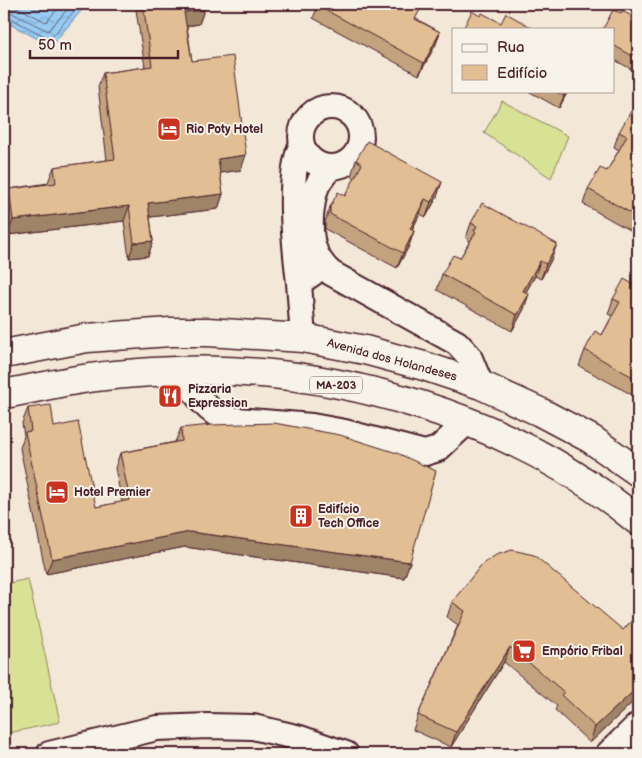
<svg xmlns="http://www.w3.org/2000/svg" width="642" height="758" font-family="'Balsamiq Sans',sans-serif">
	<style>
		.garden { fill: #d7e295; stroke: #908060 }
		.water { fill: url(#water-waves); stroke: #7886a4 }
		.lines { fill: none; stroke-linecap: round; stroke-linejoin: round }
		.shore { stroke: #68647b; stroke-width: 1 }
		.minor-casing { stroke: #4a1f2b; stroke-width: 28 }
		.major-casing { stroke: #4a1f2b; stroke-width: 31 }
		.minor { stroke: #f7f3e8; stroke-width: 24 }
		.major { stroke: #f7f3e8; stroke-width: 28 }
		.wall { fill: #c2a37e; stroke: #4a1f2b }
		.shaded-wall { fill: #9e8567; stroke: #4a1f2b }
		.building { fill: #e1be93; stroke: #4a1f2b }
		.labels { text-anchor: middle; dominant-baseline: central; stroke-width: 4; stroke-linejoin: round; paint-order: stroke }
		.shield { fill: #f7f3e8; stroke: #7e5f64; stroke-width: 1 }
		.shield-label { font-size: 11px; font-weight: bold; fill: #4a1f2b }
		.poi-label { font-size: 12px; font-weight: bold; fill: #4a1f2b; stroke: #f7f3e8; text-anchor: start }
		.street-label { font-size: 12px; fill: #4a1f2b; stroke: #f7f3e8 }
	</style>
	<defs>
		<pattern id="water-waves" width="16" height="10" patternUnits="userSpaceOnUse" patternTransform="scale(1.25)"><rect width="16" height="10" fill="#96cbf4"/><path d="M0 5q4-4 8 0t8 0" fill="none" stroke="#83aed1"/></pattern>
	</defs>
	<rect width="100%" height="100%" fill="#f3e8d7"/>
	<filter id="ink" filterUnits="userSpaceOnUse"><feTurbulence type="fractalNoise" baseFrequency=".02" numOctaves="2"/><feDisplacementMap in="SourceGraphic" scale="10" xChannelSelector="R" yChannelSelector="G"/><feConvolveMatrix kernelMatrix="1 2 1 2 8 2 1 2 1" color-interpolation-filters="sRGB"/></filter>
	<g filter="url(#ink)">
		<!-- garden -->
		<path class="garden" d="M502,101L568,136L551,178L484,133Z
			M28,579L60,722L4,734V584Z"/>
		<!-- water -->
		<path class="water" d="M4,4H87L51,46L4,21Z"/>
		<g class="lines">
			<!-- shore -->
			<path class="shore" d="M11,4L46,22L62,4
				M4,10L10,12L48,31L72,4
				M4,17H8L50,39L80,4"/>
			<!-- minor casing -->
			<g class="minor-casing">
				<path id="minor" d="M301 137a30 30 0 1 1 60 0a30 30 0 1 1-60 0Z
					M331,167C326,173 320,179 317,186C313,195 312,206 311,217C310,240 313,257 331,273L457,343L469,356L481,385
					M299,283C295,249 286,173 302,144
					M303,338L299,283L312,274
					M180,371C193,389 204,411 226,419L312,426L345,432L425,453L438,449L467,422
					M49,754L157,728L208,726L253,727L300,738L346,754
					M608,754L638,725"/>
			</g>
			<!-- major casing -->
			<g class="major-casing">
				<path id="major" d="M4,354L87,338L170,332H208L303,338L365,350L424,366L481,385L540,412L591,439L638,472
					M4,394C32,389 61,382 89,378C118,374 148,372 176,371C337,365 514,418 638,521"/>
			</g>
			<!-- minor -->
			<use href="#minor" class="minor"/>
			<!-- major -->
			<use href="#major" class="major"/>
		</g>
		<!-- wall -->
		<path class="wall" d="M135,4H203L204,10L199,24L187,26L192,61L241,170L220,173L223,194L218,209L150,217L153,241L148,256L129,258L124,221L8,235L4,203L9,189L48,183V182L54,167L107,160L98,87L103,73L145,67Z
			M318,6L417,19L440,32L436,44L419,75L313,18Z
			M621,13L638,19V73L613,59V29Z
			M528,91H568L559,108Z
			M638,115V235L583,204L588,189L607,171L619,150L614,147L619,132Z
			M356,160L437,197L426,217L420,214L412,230L414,231L409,246L397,268L325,229V222L330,207L345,196L355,178L351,176Z
			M471,223L551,260L541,279L535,276L526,292L524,309L512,331L437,290L442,274L460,258L470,241L466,238Z
			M638,287V398L579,366L585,350L602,335L612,316L608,314L613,299Z
			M28,408L54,427L96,507L122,502L115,468L120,453L175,442L181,428L410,562L404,578L185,547L46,574L20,448L24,436L22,423Z
			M452,602L623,630L638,614V697L590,743L555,710L557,706L504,662L451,747L413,730L418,715L458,625L447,617Z"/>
		<!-- shaded-wall -->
		<path class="shaded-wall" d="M204,10L199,24L179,27L184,12Z
			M440,32L436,44L419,75L424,63Z
			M566,91H568L559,108L564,96Z
			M246,155L241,170L213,174L218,159Z
			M442,182L437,197L426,217L431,202Z
			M223,194L218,209L143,218L148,203Z
			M425,199L420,214L404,244L410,229Z
			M129,206L124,221L8,235L13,220Z
			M414,231L409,246L397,268L403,253Z
			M153,241L148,256L129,258L134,243Z
			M557,244L551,260L541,279L546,264Z
			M540,261L535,276L518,306L523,291Z
			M529,294L524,309L512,331L517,315Z
			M190,532L410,562L404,578L185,547L46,574L52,559Z
			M510,647L504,662L451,747L456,732Z
			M638,687V697L590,743L595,727Z"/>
		<!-- building -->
		<path class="building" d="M143,4H203L204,10L184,12L192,61L233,56L246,155L218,159L223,194L148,203L153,241L134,243L129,206L13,220L9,189L56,183L54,167L115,159L103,73L152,66Z
			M319,4H409L420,10L415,19L440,32L424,63L318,6Z
			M613,10L621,13L622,11L638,19V59L613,45V29H603Z
			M472,11L480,16L482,13L501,23L506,13L534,29H463Z
			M554,91H566L564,96Z
			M631,111L638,115V217L588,189L600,168L607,171L627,136L619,132Z
			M367,141L442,182L431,202L425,199L410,229L414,231L403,253L330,214V207L338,192L345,196L362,164L356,160Z
			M482,203L557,244L546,264L540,261L523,291L529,294L517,315L442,274L453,255L460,258L476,232L474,231L477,226L471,223Z
			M624,279L638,287V380L585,350L595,331L602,335L620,302L613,299Z
			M51,405L54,427L78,422L96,507L130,500L120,453L182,441L181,428L211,425L274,423L340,435L397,453L436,471L410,562L190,532L52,559L25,432L31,431L28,408Z
			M512,550L534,555L623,630L638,614V687L595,727L561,695L564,692L510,647L456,732L418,715L465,611L452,602L482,564L496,555Z"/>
	</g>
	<!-- icons -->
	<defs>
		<g id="hotel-square" transform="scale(1.25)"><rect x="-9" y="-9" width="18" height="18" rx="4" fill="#c8321e" stroke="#f7f3e8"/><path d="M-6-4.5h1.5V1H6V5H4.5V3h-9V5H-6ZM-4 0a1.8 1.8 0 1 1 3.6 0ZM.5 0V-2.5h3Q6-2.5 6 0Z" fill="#fff"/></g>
		<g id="restaurant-square" transform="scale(1.25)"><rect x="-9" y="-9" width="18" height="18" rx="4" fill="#c8321e" stroke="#f7f3e8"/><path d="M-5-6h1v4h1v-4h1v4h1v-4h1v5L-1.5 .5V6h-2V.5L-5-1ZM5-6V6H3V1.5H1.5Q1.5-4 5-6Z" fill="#fff"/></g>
		<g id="building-square" transform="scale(1.25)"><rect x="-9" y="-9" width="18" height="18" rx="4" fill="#c8321e" stroke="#f7f3e8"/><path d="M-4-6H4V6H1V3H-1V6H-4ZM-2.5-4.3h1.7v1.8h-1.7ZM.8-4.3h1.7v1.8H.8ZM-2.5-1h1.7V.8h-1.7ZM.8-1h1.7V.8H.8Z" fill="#fff"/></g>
		<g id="supermarket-square" transform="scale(1.25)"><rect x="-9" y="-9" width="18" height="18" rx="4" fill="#c8321e" stroke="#f7f3e8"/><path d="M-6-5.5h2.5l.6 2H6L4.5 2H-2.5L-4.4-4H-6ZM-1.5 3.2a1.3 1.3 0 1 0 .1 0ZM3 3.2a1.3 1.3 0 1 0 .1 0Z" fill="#fff"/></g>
	</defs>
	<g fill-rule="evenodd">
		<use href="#hotel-square" x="169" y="129"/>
		<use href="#restaurant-square" x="170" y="396"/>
		<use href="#hotel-square" x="57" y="492"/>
		<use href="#building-square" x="301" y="516"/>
		<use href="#supermarket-square" x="524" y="651"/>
	</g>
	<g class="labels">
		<!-- shield labels -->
		<rect class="shield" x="310" y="376.5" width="52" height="17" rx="4"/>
		<g class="shield-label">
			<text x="336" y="385">MA-203</text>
		</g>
		<!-- poi labels -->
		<g class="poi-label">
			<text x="186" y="129">Rio Poty Hotel</text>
			<text x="188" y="389">Pizzaria<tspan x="188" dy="14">Expression</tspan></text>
			<text x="74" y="492">Hotel Premier</text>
			<text x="318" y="509">Edifício<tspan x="318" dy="14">Tech Office</tspan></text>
			<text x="542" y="651">Empório Fribal</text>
		</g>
		<!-- street labels -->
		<g class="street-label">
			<text transform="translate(392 360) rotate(15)">Avenida dos Holandeses</text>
		</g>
	</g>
	<!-- margin -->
	<rect width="642" height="758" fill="none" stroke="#f7f3e8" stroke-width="20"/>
	<rect x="10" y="10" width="622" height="738" fill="none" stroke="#4a1f2b" stroke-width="2" filter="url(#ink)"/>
	<!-- legend -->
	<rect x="452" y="28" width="162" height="65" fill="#f7f3e8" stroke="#b29e9c"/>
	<rect x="462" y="44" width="25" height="8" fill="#f7f3e8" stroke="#b29e9c"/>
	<text x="497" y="52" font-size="15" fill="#4a1f2b">Rua</text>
	<rect x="462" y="65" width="25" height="15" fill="#e1be93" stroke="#b29e9c"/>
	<text x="497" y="78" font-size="15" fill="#4a1f2b">Edifício</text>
	<!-- scale -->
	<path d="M30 50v8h148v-8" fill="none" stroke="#4a1f2b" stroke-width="2.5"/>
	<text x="38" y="50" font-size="15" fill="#4a1f2b" stroke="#f7f3e8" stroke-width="4" paint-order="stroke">50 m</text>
</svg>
